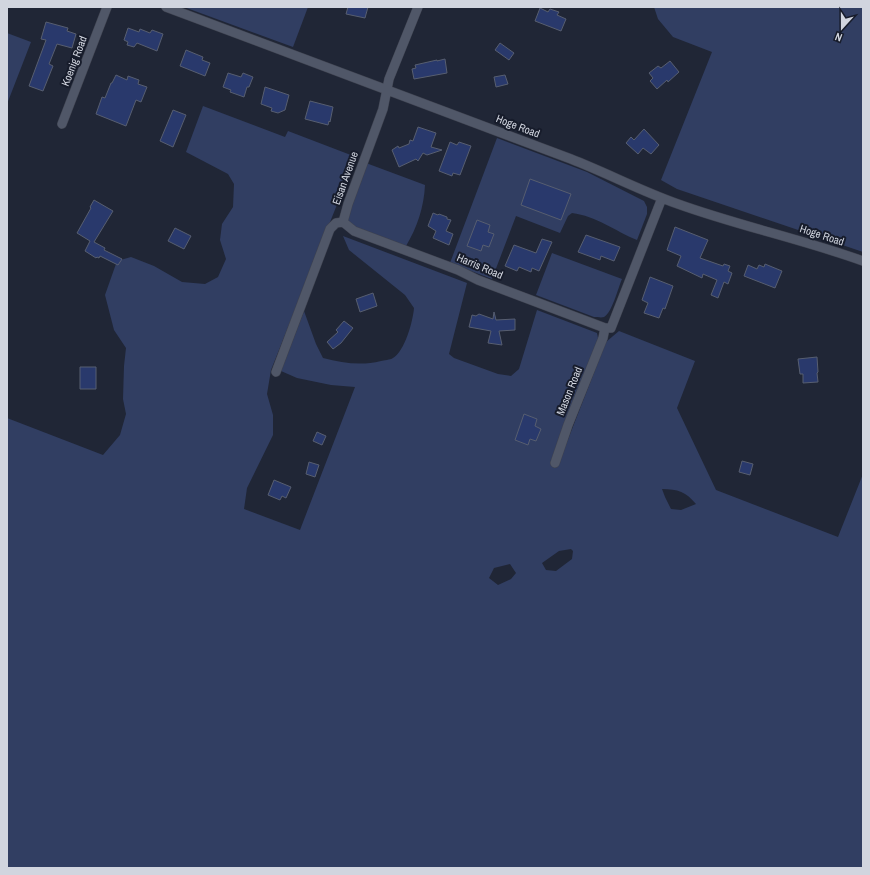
<svg xmlns="http://www.w3.org/2000/svg" width="870" height="875" font-family="'Archivo Narrow',sans-serif">
	<style>
		.green { fill: #313e62; fill-rule: evenodd }
		.building { fill: #29396c; stroke: #575e70 }
		.lines { fill: none; stroke-linecap: round; stroke-linejoin: round }
		.minor-casing { stroke: #3e424f; stroke-width: 10 }
		.minor { stroke: #505768; stroke-width: 9 }
		.labels { text-anchor: middle; dominant-baseline: central; stroke-width: 4; stroke-linejoin: round; paint-order: stroke }
		.street-label { font-size: 11px; fill: #d1d5df; stroke: #171c2b }
	</style>
	<rect width="100%" height="100%" fill="#202636"/>
	<!-- green -->
	<path class="green" d="M184,7H308L293,47Z
		M654,7H863V252L677,189L661,180L712,52L673,37L658,19Z
		M7,33L31,42L7,104Z
		M203,106L285,137L288,131L356,157L271,370L267,394L273,415V435L247,488L244,509L300,530L355,387L331,385L297,378L281,371L304,311L316,344L323,358C343,363 361,366 381,361C384,360 390,360 393,358C405,351 413,321 414,308L405,295L349,250L343,236L467,283L449,354L454,358L498,374L511,376L519,369L537,310L597,333L598,338L558,465L606,342L619,331L695,361L677,408L716,490L838,537L863,474V868H7V418L103,455L120,435L126,414L123,399L124,366L126,348L114,330L105,295L117,261L131,257L154,266L182,282L205,284L218,277L226,259L220,240L222,224L233,207L234,184L228,174L186,152ZM662,489C678,489 686,492 696,504L681,510L671,509L665,497ZM571,549L573,551L572,559L556,571L546,570L542,563L559,551ZM510,564L516,573L511,579L498,585L489,578L494,568Z
		M497,138L587,172L644,201L647,207V214L637,240C615,231 596,216 572,213L568,216L560,233L516,216L492,279L450,263Z
		M366,163L425,185C424,207 417,228 406,246L354,227L349,224L347,216Z
		M552,253L622,279C618,288 612,313 604,317C601,318 598,317 594,317L536,295Z"/>
	<!-- building -->
	<path class="building" d="M348,7H368L365,18L346,14Z
		M540,8L548,12L550,9L559,12L557,15L566,19L561,31L535,21Z
		M46,22L68,28L67,31L76,34L72,48L57,44L49,64L53,66L43,91L29,86L46,40L41,39Z
		M128,28L139,32L140,29L150,33L152,30L163,34L157,51L137,43L134,47L127,45L128,42L124,40Z
		M500,43L514,53L509,60L495,50Z
		M186,50L203,57L202,60L210,63L205,76L180,66Z
		M445,59L447,73L414,79L412,69L416,68L415,65L437,60V61Z
		M670,61L679,72L668,82L667,80L657,89L650,81L653,78L649,73L658,66L661,68Z
		M228,73L241,77L243,73L253,77L249,87H247L244,97L230,92L231,90L223,87Z
		M116,75L127,80L128,76L139,80L138,84L147,87L141,102L136,100L126,126L96,114L102,97L105,98L111,83H112Z
		M505,75L508,84L496,87L494,77Z
		M265,87L289,95L285,110L278,113L271,111L272,108L261,104Z
		M310,101L333,107L330,122L329,121L328,125L305,119Z
		M173,110L186,115L173,147L160,141Z
		M418,127L436,133L431,147L442,150L427,155L423,153L418,161L416,159L399,167L392,150L398,146L399,148L409,144L410,140L413,141Z
		M644,129L659,145L651,154L643,148L638,154L626,143L631,137L634,140Z
		M450,142L457,145L459,142L471,146L460,175L453,173L452,176L439,171Z
		M530,179L571,194L561,220L521,205Z
		M94,200L113,211L94,242L105,248L104,250L122,259L118,265L100,256L99,258L97,257L96,258L85,251L90,241L77,233L91,208L90,207Z
		M433,213L438,215L439,214L447,217V219L451,220L446,231L453,234L449,245L433,238L436,231L428,226Z
		M477,220L490,225L488,232L494,234L489,247L483,245L481,251L467,246Z
		M675,227L708,240L700,258L723,266L724,264L730,266L728,271L732,273L728,284L724,282L718,298L711,295L717,280L703,274L702,278L677,266L681,256L667,250Z
		M175,228L191,236L184,249L168,241Z
		M586,235L620,247L614,261L601,256L600,260L578,252Z
		M542,239L552,242L539,271L532,268L531,272L519,267L517,271L505,266L514,245L536,253Z
		M765,264L782,271L775,288L744,276L748,265L757,269L759,265L764,267Z
		M650,277L673,286L665,309L663,308L659,318L644,313L648,303L642,300Z
		M373,293L377,306L360,312L356,299Z
		M494,312L496,320L515,319V330L499,331L502,345L488,343L491,331L469,327L472,315L476,316L479,314L493,319Z
		M344,321L353,328L341,343L333,349L327,342L338,332L336,330Z
		M817,357L818,372L817,373L818,382L803,383V374H800L798,359Z
		M80,367H96V389H80Z
		M524,414L537,419L535,426L541,429L536,441L530,439L528,445L515,440Z
		M317,432L326,436L322,445L313,441Z
		M742,461L753,464L750,475L739,472Z
		M309,462L319,465L315,477L306,474Z
		M274,480L291,487L286,498L282,496L280,500L268,495Z"/>
	<g class="lines">
		<!-- minor casing -->
		<g class="minor-casing">
			<path id="minor" d="M166,7C301,58 436,108 571,159C607,173 641,191 678,204C739,226 802,239 863,261
				M62,124L107,7
				M343,222L354,231L458,270L478,280L605,328H611L662,198
				M343,222L348,204L383,109L389,79L418,7
				M276,372L330,229L336,223L343,222
				M555,463L568,425L603,338L605,328"/>
		</g>
		<!-- minor -->
		<use href="#minor" class="minor"/>
	</g>
	<g class="labels">
		<!-- street labels -->
		<g class="street-label">
			<text transform="translate(74 61) rotate(-69)">Koenig Road</text>
			<text transform="translate(518 126) rotate(21)">Hoge Road</text>
			<text transform="translate(345 178) rotate(-70)">Eisan Avenue</text>
			<text transform="translate(822 235) rotate(18)">Hoge Road</text>
			<text transform="translate(480 266) rotate(23)">Harris Road</text>
			<text transform="translate(569 391) rotate(-68)">Mason Road</text>
		</g>
	</g>
	<!-- border -->
	<rect width="870" height="875" fill="none" stroke="#d1d5df" stroke-width="16"/>
	<!-- north arrow -->
	<g transform="translate(842 28) rotate(201)" stroke="#171c2b" stroke-width="3" paint-order="stroke">
	<path d="M0-3L7 15L0 10L-7 15Z" fill="#d1d5df"/>
	<text y="-6" font-size="11" font-weight="bold" text-anchor="middle" fill="#d1d5df">N</text>
	</g>
</svg>
